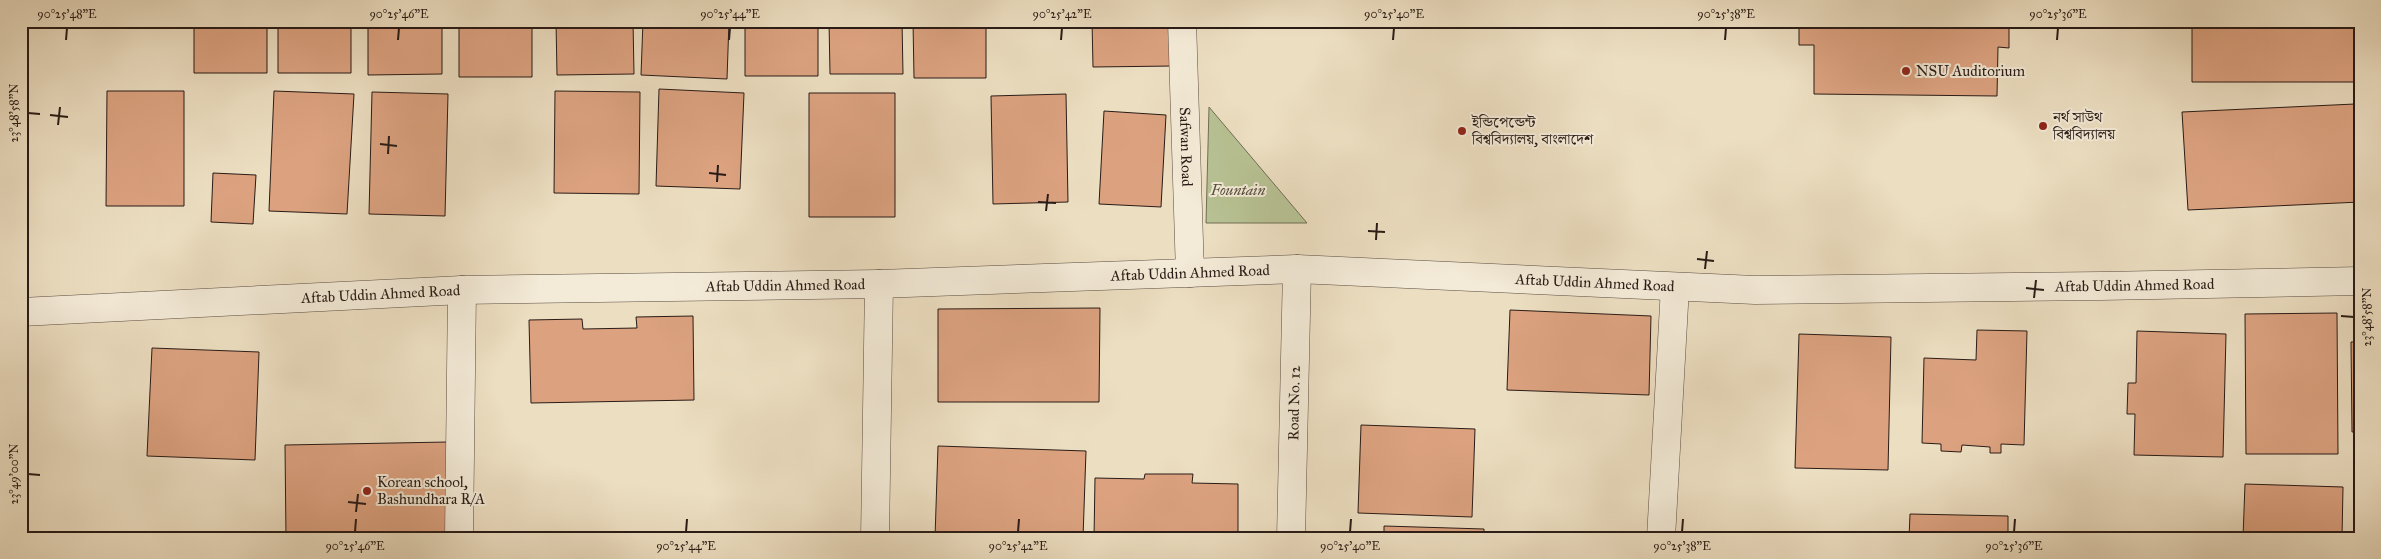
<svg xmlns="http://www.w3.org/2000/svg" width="2381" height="559" font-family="'IM FELL Great Primer','Noto Serif Bengali',serif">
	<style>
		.green { fill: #b7c193; stroke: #706e54 }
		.building { fill: #dca280; stroke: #291b16 }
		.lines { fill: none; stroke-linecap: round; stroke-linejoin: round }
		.street-casing { stroke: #5a4c41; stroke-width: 29 }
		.street { stroke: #f3ead7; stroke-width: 28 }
		.ticks { fill: none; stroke: #291b16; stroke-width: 2 }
		.poi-dot { fill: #8f2418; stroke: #f3ead7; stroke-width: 2 }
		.labels { text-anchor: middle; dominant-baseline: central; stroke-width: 4; stroke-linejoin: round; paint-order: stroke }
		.poi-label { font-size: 15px; fill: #291b16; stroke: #f3ead7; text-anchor: start }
		.street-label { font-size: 15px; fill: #291b16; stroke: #f3ead7 }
		.park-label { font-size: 15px; font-style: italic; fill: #544d3c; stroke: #f3ead7 }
		.neatline { fill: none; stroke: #291b16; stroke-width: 2 }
		.ticks-label { font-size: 12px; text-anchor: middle; fill: #291b16 }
	</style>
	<rect width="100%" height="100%" fill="#ecdec1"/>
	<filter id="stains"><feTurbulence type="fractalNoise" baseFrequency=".004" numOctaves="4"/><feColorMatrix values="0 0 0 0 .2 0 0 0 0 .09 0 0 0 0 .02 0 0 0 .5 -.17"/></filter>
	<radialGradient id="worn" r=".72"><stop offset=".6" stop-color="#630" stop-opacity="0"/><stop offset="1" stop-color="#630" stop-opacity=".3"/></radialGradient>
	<!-- green -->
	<path class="green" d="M1209,107L1307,223H1206Z"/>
	<!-- building -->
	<path class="building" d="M194,21H267V73H194Z
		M278,21H351V73H278Z
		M368,21H442V74L368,75Z
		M459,21H532V77H459Z
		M556,21H633L634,74L557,75Z
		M643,21H729L727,79L641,75Z
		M745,21H818V76H745Z
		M829,21H902L903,74H830Z
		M913,21H986V78H914Z
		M1092,21H1173L1174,66L1093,67Z
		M1799,21H2009V48L1998,47L1997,96L1814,94V45H1799Z
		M2192,21H2355V82H2192Z
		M659,89L744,93L740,189L656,186Z
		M107,91H184V206H106Z
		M274,91L354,94L347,214L269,211Z
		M555,91L640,92L639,194L554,193Z
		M372,92L448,94L445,216L369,214Z
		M809,93H895V217H809Z
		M1066,94L1068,202L993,204L991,96Z
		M2355,104L2360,202L2188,210L2182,112Z
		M1104,111L1166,115L1161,207L1099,204Z
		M213,173L256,175L253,224L211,222Z
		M1100,308L1099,402H938V309Z
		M1510,310L1651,316L1649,395L1507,390Z
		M2337,313L2338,454H2246L2245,314Z
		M693,316L694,400L531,403L529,320L582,319L583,329L637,328L636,317Z
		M1977,330L2027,331L2024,445L2001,444V453H1990V447L1962,445L1961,452L1941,451V444L1922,443L1924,358L1976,360Z
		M2137,331L2226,334L2223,457L2134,455L2135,414H2127L2128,383H2136Z
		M1799,334L1891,337L1888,470L1795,468Z
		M2351,342H2360V431L2352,432Z
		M152,348L259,352L255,460L147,456Z
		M1361,425L1475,429L1472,517L1358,513Z
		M448,442L449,538H286L285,445Z
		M938,446L1086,451L1083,538H935Z
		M1145,474H1193L1192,483L1238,484V538H1094L1095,478L1144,479Z
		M2245,484L2343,487L2342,538H2243Z
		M1910,514L2008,516V538H1909Z
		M1384,526L1484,529V538H1384Z
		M1503,534L1643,538H1503Z"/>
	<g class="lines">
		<!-- street casing -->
		<g class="street-casing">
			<g id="street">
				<path id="s1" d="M1182,21L1190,273"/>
				<path id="s2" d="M21,312L462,290L879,284L1297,269L1755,290L2101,286L2360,281"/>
				<path d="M459,538L462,290"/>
				<path d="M875,538L879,284"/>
				<path id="s3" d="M1291,538L1297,269"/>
				<path d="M1661,538L1675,287"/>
			</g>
		</g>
		<!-- street -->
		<use href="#street" class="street"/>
	</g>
	<!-- ticks -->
	<path class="ticks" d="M66,40L67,28M398,40L399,28M729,40L730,28M1061,40L1062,28M1393,40L1394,28M1725,40L1726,28M2057,40L2058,28M28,113L40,114M50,115L68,117M58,125L60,107M380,144L397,146M388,154L389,136M709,173L726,175M717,182L718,165M1038,202L1056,203M1046,211L1048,194M1368,231L1385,232M1376,240L1377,223M1697,259L1714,261M1705,269L1707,251M2026,288L2044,290M2034,298L2036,280M2341,316L2354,317M28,474L40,475M348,502L366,504M356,512L358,494M355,532L356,519M686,532L687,519M1018,532L1019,519M1350,532L1351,519M1682,532L1683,519M2014,532L2015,519"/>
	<!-- markers -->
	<g class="poi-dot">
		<circle cx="1906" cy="71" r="5"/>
		<circle cx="2043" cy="126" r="5"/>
		<circle cx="1462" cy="131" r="5"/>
		<circle cx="367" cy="491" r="5"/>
	</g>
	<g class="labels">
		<!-- poi labels -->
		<g class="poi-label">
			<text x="1916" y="71">NSU Auditorium</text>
			<text x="2053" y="117">নর্থ সাউথ<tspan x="2053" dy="17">বিশ্ববিদ্যালয়</tspan></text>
			<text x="1472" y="122">ইন্ডিপেন্ডেন্ট<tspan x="1472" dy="17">বিশ্ববিদ্যালয়, বাংলাদেশ</tspan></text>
			<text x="377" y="482">Korean school,<tspan x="377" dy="17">Bashundhara R/A</tspan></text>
		</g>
		<!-- street labels -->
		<g class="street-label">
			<text stroke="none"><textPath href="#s1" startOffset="126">Safwan Road</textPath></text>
			<text stroke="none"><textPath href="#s2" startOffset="1170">Aftab Uddin Ahmed Road</textPath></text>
			<text stroke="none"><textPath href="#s2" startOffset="1575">Aftab Uddin Ahmed Road</textPath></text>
			<text stroke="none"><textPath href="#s2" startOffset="765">Aftab Uddin Ahmed Road</textPath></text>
			<text stroke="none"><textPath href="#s2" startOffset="2115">Aftab Uddin Ahmed Road</textPath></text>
			<text stroke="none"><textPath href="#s2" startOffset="360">Aftab Uddin Ahmed Road</textPath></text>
			<text stroke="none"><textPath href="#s3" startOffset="135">Road No. 12</textPath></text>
		</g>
		<!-- park labels -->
		<g class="park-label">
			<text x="1238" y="190">Fountain</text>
		</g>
	</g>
	<!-- margin -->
	<rect width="2381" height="559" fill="none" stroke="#ecdec1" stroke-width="55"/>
	<rect x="28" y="28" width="2326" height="504" class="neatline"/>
	<g class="ticks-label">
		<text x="67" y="18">90°25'48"E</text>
		<text x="399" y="18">90°25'46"E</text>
		<text x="730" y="18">90°25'44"E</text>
		<text x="1062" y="18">90°25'42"E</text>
		<text x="1394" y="18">90°25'40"E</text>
		<text x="1726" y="18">90°25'38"E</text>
		<text x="2058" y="18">90°25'36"E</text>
		<text transform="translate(14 113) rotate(-90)" y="4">23°48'58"N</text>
		<text transform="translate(2367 317) rotate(-90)" y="4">23°48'58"N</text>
		<text transform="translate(14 474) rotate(-90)" y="4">23°49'00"N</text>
		<text x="355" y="550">90°25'46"E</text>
		<text x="686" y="550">90°25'44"E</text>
		<text x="1018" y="550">90°25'42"E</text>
		<text x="1350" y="550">90°25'40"E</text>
		<text x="1682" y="550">90°25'38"E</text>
		<text x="2014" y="550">90°25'36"E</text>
	</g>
	<rect width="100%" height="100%" filter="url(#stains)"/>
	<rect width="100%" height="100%" fill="url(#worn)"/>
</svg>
